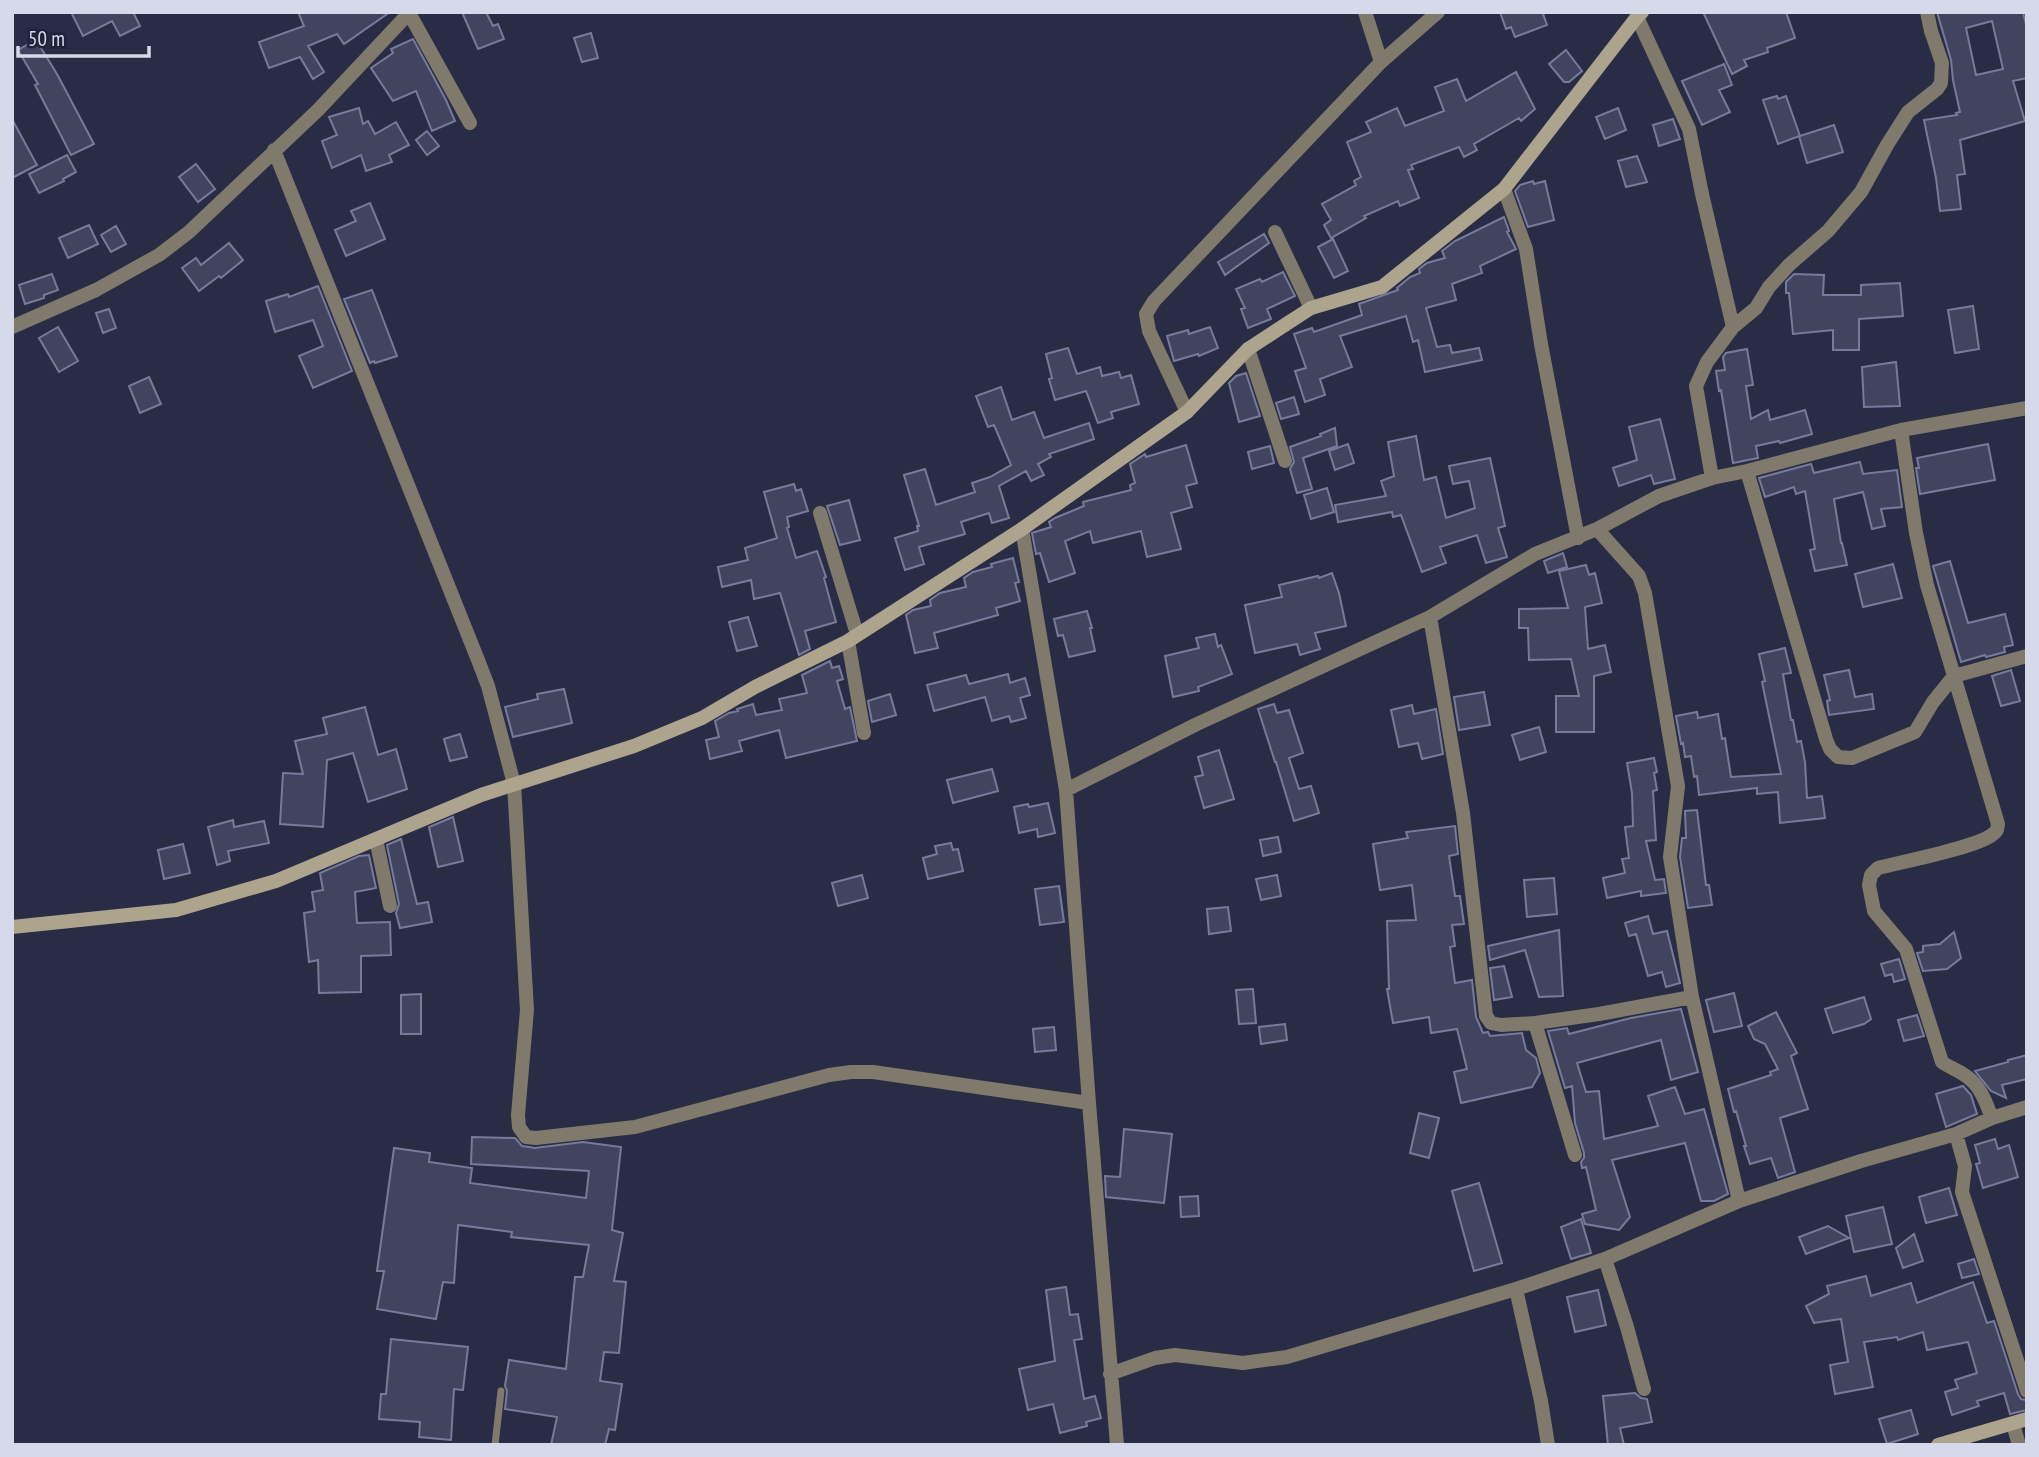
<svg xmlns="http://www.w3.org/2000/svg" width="2039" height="1457" font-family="'PT Sans Narrow',sans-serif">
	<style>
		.building { fill: #41435f; stroke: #777a9a; stroke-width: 2; fill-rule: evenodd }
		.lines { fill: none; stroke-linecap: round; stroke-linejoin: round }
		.lane { stroke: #7f7a6c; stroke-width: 7 }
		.street { stroke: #7f7a6c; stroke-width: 14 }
		.secondary { stroke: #ada48e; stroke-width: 14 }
	</style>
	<rect width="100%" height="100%" fill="#2a2c46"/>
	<!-- building -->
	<path class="building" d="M71,12H133L140,26L120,36L112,21L83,36Z
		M298,12H390L344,44L337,34L308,46L324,72L313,79L300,57L269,68L259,42L304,26Z
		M462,12H486L493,26L498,24L504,39L478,49Z
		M1500,12H1547L1543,14L1547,25L1515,37L1511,27L1506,29Z
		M1703,12H1786L1795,38L1767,48L1768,52L1744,60L1747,66L1732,74Z
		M1937,12H2023L2027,29V78L2013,81L2025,121L1960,140L1965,174L1957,175L1961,209L1940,211L1936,178L1924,120L1957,115L1956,113L1960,112L1953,80L1951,60ZM1992,21L2003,69L1976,75L1966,28Z
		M591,33L598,58L582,62L574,38Z
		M413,39L446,100L455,121L432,131L416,91L393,101L371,68L393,53L391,49Z
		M36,40L57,74L94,144L71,155L35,85L38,84L18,50Z
		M1566,50L1582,71L1569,82H1564L1549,64Z
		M1724,64L1732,85L1719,90L1730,112L1702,125L1682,81Z
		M1516,72L1535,109L1521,121L1519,118L1474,144L1477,150L1464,157L1459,147L1411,165L1413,169L1408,170L1419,198L1400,206L1398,201L1364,216L1366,218L1331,238L1324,225L1331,220L1322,204L1356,185L1354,181L1361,177L1347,142L1371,132L1366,122L1397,108L1405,126L1444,111L1435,87L1457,79L1466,101Z
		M1777,96L1778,99L1786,96L1800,136L1834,125L1843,152L1807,163L1799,136L1778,144L1763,100Z
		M359,108L363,124L368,121L375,134L396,122L409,145L389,155L392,162L366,171L361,155L332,168L322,141L337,135L329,117Z
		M1618,108L1626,130L1605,139L1596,117Z
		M12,119L37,165L12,178Z
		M1673,119L1680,139L1659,146L1653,125Z
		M427,131L439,146L427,155L416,140Z
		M67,155L76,172L63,179L64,181L39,193L29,174Z
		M1637,156L1647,182L1626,187L1618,161Z
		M196,164L215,189L198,202L179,177Z
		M1533,181L1534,184L1545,181L1554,220L1528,227L1515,191L1520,185Z
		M370,203L385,239L346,256L335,230L356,221L351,211Z
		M1504,217L1509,231L1507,232L1516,249L1480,266L1482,273L1452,284L1456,300L1426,308L1437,347L1450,345L1452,353L1479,348L1482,360L1425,372L1418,340L1413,342L1406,316L1340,336L1352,367L1320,379L1325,395L1305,402L1295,371L1306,368L1294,334L1312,328L1314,332L1362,315L1359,304L1398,290L1397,288L1410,277L1420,273L1419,269L1427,263L1445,258L1442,251L1455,241Z
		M89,225L98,244L68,258L59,238Z
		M116,226L126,244L111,252L101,235Z
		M1264,234L1269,243L1225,275L1218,262Z
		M1333,239L1348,271L1334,278L1318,247Z
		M229,243L243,260L221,278L219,276L199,291L182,268L196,258L201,265Z
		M1283,272L1295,296L1267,309L1271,319L1248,328L1241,309L1245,308L1236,289L1260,279L1262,282Z
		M52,274L58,290L44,295V298L25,304L19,285Z
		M1794,274L1824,275L1823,295H1861V285L1900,283L1903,316L1859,319V350H1833V330L1793,334L1789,293H1786V282Z
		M318,286L352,371L313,388L299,356L323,346L313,320L275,332L266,301L288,294L289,297Z
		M372,290L397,356L375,363L374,361L370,363L344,299Z
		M1973,306L1979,349L1955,353L1948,310Z
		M109,309L116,328L103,333L96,313Z
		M58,327L78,361L59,372L39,338Z
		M1210,327L1218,348L1199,356L1198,354L1174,361L1167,336L1188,330L1189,334Z
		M1068,348L1077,374L1100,367L1102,376L1119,372L1121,378L1131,375L1139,404L1111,412L1113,418L1098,423L1086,391L1055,400L1049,379L1052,378L1046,354Z
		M1747,349L1753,385L1746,386L1751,419L1768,410L1770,420L1805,410L1812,434L1780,443L1779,441L1756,446L1758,458L1733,463L1721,390L1719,391L1716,371L1725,370L1723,357L1726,353Z
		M1896,362L1900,406L1864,407L1862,367Z
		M1246,373L1260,416L1239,422L1229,383L1236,376Z
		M149,377L161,404L140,413L129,386Z
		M1001,387L1012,420L1034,412L1044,438L1089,423L1094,439L1049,454L1051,457L1038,464L1044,475L1031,481L1026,471L999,486L1009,518L992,523L989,513L961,522L965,534L919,547L924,564L905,570L895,538L918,531L917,526H919L904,475L925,469L936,505L975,492L972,483L990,477L1011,465L994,425L988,427L976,396Z
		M1294,397L1299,414L1281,419L1276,403Z
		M1660,419L1675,479L1654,484L1651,475L1619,486L1613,468L1637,460L1629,427Z
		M1335,428L1337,446L1303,458L1312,489L1297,493L1290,469L1294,462L1290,447L1321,436L1320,434Z
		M1416,436L1424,480L1436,477L1446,518L1475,508L1469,481L1453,484L1449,466L1490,458L1505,526L1498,528L1507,557L1486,563L1477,535L1440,547L1446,563L1422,572L1401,515L1393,517L1392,512L1338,522L1335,505L1386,496L1381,481L1394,476L1388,442Z
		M1348,444L1354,463L1335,470L1329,451Z
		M1988,444L1995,480L1920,494L1916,468H1919L1917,458Z
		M1186,445L1197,483L1186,486L1192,507L1171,513L1181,549L1147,557L1141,531L1093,543L1090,531L1065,541L1075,573L1049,582L1040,553L1036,554L1032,533L1051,527L1049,522L1055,518L1084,506L1083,502L1131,490L1130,485L1135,483L1130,464L1145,454L1146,457Z
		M1270,446L1274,463L1252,469L1248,452Z
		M1860,462L1863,474L1897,470L1902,507L1881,509L1885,526L1872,529L1863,492L1834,499L1841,543H1842L1847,565L1815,571L1810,550L1815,549L1805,491L1796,494L1794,487L1765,497L1759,478L1811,464L1814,473Z
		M794,484L796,491L801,489L808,511L787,517L789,527L787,528L796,558L817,551L826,577L824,578L836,622L805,631L810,649L799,655L780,593L754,599L751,580L722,587L718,567L748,560L745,548L777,538L764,492Z
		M1327,488L1334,512L1311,519L1304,495Z
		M849,500L860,540L840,545L827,506Z
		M1563,553L1567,567L1548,573L1544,561Z
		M1013,558L1019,582L1015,583L1020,601L996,608L998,615L934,633L938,648L915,653L906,615L913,610L931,606L930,600L940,593L966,587L964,578L973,572L992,567L991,564Z
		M1950,561L1968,623L2005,614L2013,645L2004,647L2005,652L1986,657L1985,655L1961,662L1933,566Z
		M1893,564L1902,598L1863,607L1855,574Z
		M1586,565L1589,575L1595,573L1602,603L1585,607L1588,649L1605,645L1611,672L1594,676V732H1556V696H1579L1571,659L1529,660L1528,628H1519V609L1568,608L1559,571Z
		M1332,573L1339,593L1346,626L1315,633L1320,649L1300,655L1297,644L1255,653L1245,605L1282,597L1279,585L1318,576L1319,578Z
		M1087,611L1092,628H1090L1095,651L1069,657L1063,635L1058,636L1054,619Z
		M748,617L757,646L737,651L729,622Z
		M1215,634L1218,647L1221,645L1232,674L1198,687L1199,691L1173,697L1165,656L1199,648L1196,638Z
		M1785,648L1791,673L1783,674L1791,720H1793L1797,742L1801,741L1805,762L1807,798L1822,796L1825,818L1780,823L1778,792L1757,794V788L1699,795L1697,776L1694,777L1691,756L1685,757L1683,743L1681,744L1676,716L1697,712L1698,718L1718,714L1722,739L1725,738L1731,777L1781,774L1762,682L1765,681L1759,654Z
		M830,661L832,668L839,666L843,679L837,681L845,709L850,707L857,741L786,758L779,730L739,741L742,751L710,759L706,740L719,737L715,721L729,713L738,711L737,709L753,704L756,715L782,710L779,699L807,693L802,675Z
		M1849,670L1855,697L1872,694L1874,709L1829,715L1827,701L1830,700L1824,675Z
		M2011,670L2020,701L2001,706L1992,676Z
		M1008,674L1010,683L1025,678L1030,695L1020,698L1026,718L1011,722L1009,716L992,721L985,697L934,711L927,685L966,675L969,684Z
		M564,689L572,723L513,737L505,707L538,699L537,694Z
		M1484,692L1490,725L1459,730L1454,697Z
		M890,694L896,715L872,722L868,701Z
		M1274,704L1277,713L1289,710L1303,753L1289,758L1299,789L1311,786L1319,813L1294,821L1276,762H1275L1258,709Z
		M1412,705L1414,714L1436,709L1443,754L1422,759L1418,743L1399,747L1391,710Z
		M365,707L378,755L396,749L407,789L368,802L353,753L327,760L323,827L280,824L283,773L303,774L295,741L327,734L323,718Z
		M1539,727L1546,752L1520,760L1512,735Z
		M460,734L467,757L450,761L444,739Z
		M1219,750L1234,799L1204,808L1195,777L1203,775L1198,757Z
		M1654,758L1657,772L1654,773L1657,790L1653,791L1656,840L1646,841L1655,880L1664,879L1666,893L1641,896V891L1607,898L1603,878L1625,873L1622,859L1629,858L1625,827L1633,826L1632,793L1627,763Z
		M992,769L998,791L953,803L947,780Z
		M1048,803L1055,833L1038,837L1037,829L1019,833L1014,807L1028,804L1029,807Z
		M1697,810L1706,885H1709L1712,905L1688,908L1680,857L1682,838H1686L1685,811Z
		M453,817L463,861L438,867L429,827Z
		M233,820L234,827L264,821L269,843L228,851L230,861L217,865L208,827Z
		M1455,826L1458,854L1449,856L1455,896H1460L1464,924L1452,925L1455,946L1450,947L1455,983L1472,980L1476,1017L1483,1033L1488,1032L1490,1036L1522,1033L1526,1050L1536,1058L1540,1073L1532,1087L1461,1103L1454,1072L1467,1069L1457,1029L1431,1033L1429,1017L1393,1023L1387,989H1389L1387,921L1416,920L1412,885L1380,890L1373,844L1408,838L1406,832Z
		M1278,837L1281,852L1263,856L1260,840Z
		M401,839L417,904L428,902L432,922L400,928L396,913L399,904L387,845Z
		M951,843L953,850L958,849L963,871L928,879L923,858L937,854L935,846Z
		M183,844L190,873L164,879L158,850Z
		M369,855L376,888L355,892L357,923L390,922L391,955L361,956V992L319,993L318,960L309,962L304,913L315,911L312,892L323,890L320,873L359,856Z
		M862,875L868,898L838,906L832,883Z
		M1277,875L1281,896L1261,900L1256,879Z
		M1554,878L1557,914L1527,917L1524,880Z
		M1059,886L1064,922L1040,925L1035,889Z
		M1228,907L1231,931L1209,934L1207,909Z
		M1648,916L1653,934L1667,931L1680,983L1666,987L1662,972L1648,976L1636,934L1629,936L1625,923Z
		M1559,930L1563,996L1539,997L1525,950L1490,960L1488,946Z
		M1954,932L1961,958L1947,969L1923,971L1917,953L1923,952V946L1940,944Z
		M1899,959L1905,979L1894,982L1892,974L1885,976L1881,964Z
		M1504,966L1512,997L1494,1000L1490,968Z
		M1253,989L1256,1023L1239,1024L1236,990Z
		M1734,993L1742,1026L1714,1032L1706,1000Z
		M421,994V1034H401V995Z
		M1864,997L1871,1019L1864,1024L1833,1033L1825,1009Z
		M1681,1009L1698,1072L1671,1080L1661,1040L1577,1063L1586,1092L1599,1091L1604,1139L1658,1126L1648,1096L1675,1087L1685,1114L1704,1109L1728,1194L1714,1201H1701L1685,1143L1612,1160L1630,1217L1619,1230L1585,1224L1582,1214L1596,1210L1586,1167L1582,1168L1581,1162L1584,1158V1153L1575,1123L1572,1086L1565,1088L1548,1031L1567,1028L1569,1034L1631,1018Z
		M1776,1012L1797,1053L1791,1056L1808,1109L1780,1118L1795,1172L1778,1178L1771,1158L1750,1164L1744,1146H1746L1736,1111L1734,1112L1728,1089L1771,1075L1770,1072L1778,1069L1765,1044L1754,1039L1748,1026Z
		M1917,1015L1924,1036L1904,1041L1898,1020Z
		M1285,1024L1287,1040L1261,1044L1259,1027Z
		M1054,1027L1056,1050L1035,1052L1033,1029Z
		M2027,1055V1079L2002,1085L2006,1098L1991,1091L1975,1071L2008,1062V1060Z
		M1963,1086L1971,1095L1977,1114L1946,1127L1936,1094Z
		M1419,1113L1439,1118L1429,1158L1410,1153Z
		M1124,1129L1172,1134L1164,1203L1106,1197L1105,1176L1120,1177Z
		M472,1137L515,1138L522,1146L535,1148L583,1142L621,1147L612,1230L623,1233L614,1281L626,1282L619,1353L604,1352L600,1381L622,1384L615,1430L609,1429L605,1445H551L557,1417L505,1409L507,1391L505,1386L509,1360L566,1369L575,1277H583L589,1245L511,1237L512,1232L458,1225L454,1283L443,1282L436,1319L377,1309L384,1271H377L394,1148L430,1153L429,1162L472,1168L470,1183L586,1198L589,1171L471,1164Z
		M1995,1139L1998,1149L2009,1145L2018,1177L1983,1188L1976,1164L1980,1163L1975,1145Z
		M1479,1183L1502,1263L1474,1271L1452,1191Z
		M1949,1188L1957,1215L1926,1223L1919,1197Z
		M1198,1196L1199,1216L1181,1217L1180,1197Z
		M1883,1207L1892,1244L1854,1252L1846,1216Z
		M1581,1219L1591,1253L1571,1259L1561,1227Z
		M1828,1226L1849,1238L1806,1254L1799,1237Z
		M1914,1234L1923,1261L1903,1268L1896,1248Z
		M1974,1259L1979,1274L1962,1278L1958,1264Z
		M1866,1276L1871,1296L1911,1283L1917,1303L1973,1282L1987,1323L1994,1321L2018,1394L2021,1399L2026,1400L2027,1410L2010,1414L2004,1393L1977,1401L1979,1406L1952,1415L1945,1392L1958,1388L1955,1380L1977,1373L1968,1342L1927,1350L1923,1332L1898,1340L1897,1337L1864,1342L1873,1387L1835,1394L1830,1365L1848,1362L1841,1319L1814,1323L1806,1306L1829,1294L1827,1286Z
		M1066,1287L1070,1315L1078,1314L1082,1339L1074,1340L1084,1399L1095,1396L1101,1418L1086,1422L1087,1426L1060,1433L1053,1404L1028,1410L1019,1369L1055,1361L1046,1290Z
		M1598,1290L1606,1325L1575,1332L1567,1297Z
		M391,1339L468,1347L463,1390L454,1389L451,1440L419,1437L420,1422L379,1419L381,1394H386Z
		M1635,1393L1641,1398L1647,1399L1652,1422L1620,1428L1624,1445H1608L1603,1396Z
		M1911,1410L1918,1434L1887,1444L1879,1419Z"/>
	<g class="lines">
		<!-- lane -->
		<path class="lane" d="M495,1445L501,1391"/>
		<!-- street -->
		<path class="street" d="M1365,12L1381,62
			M409,13L470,123
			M1637,17L1689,129L1702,194L1733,327L1707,362L1696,386L1712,478
			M274,150L478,660L488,686L514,784L527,1010L518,1115L519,1127L526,1137L536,1138L635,1127L829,1075L851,1072H873L1089,1103
			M1504,189L1526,249L1541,344L1578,538
			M1275,232L1311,308
			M12,327L96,290L159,255L189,232L318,110L410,12
			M1733,327L1756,308L1769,287L1789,265L1828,231L1861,192L1887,145L1908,112L1937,89L1941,83L1942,63L1931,31L1927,12
			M1248,349L1285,461
			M1187,412L1149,331L1146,314L1154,301L1381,62L1438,12
			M1901,430L1916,533L1927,585L1998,824C1997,830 1998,830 1993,834C1979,847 1901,862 1878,868L1871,875L1869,885L1874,911L1906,949L1942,1062C1950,1068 1958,1070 1966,1076C1981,1086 1986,1103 1992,1118
			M1747,471L1826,739L1830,749L1838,757L1852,758L1915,732L1933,702L1954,676L2027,656
			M820,513L857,634
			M1022,529L1066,790L1089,1103L1117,1445
			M1597,529L1639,576L1645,593L1678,786L1670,857L1692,997L1739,1201
			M1430,617L1463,813L1486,1016L1491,1023L1501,1025L1535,1023L1599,1014L1692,997
			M848,641L864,733
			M1066,790L1197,724L1430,617L1535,554L1597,529L1659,496L1712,478L1747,471L1901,430L2027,408
			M376,839L390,906
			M1535,1023L1575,1155
			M1956,1134L1965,1166L1962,1192L2027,1391
			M1605,1259L1627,1327L1644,1389
			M1516,1289L1541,1401L1548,1445
			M1110,1374L1155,1358L1175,1355L1243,1363L1287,1357L1516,1289L1605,1259L1739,1201L1861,1161L1956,1134L1992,1118L2027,1107
			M2013,1424L2019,1445"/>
		<!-- secondary -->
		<path class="secondary" d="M12,927L176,910L276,881L481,795L634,746L702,718L755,687L848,641L1022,529L1187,412L1248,349L1311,308L1382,287L1504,189L1637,17L1642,12
			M1938,1445L2027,1419"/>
	</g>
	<!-- border -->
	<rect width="2039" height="1457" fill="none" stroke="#d6d9ea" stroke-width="28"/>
	<!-- scale -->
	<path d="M18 46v10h131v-10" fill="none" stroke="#d6d9ea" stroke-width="3.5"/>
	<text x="28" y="46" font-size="21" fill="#d6d9ea" stroke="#20223c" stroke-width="5" paint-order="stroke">50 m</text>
</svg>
